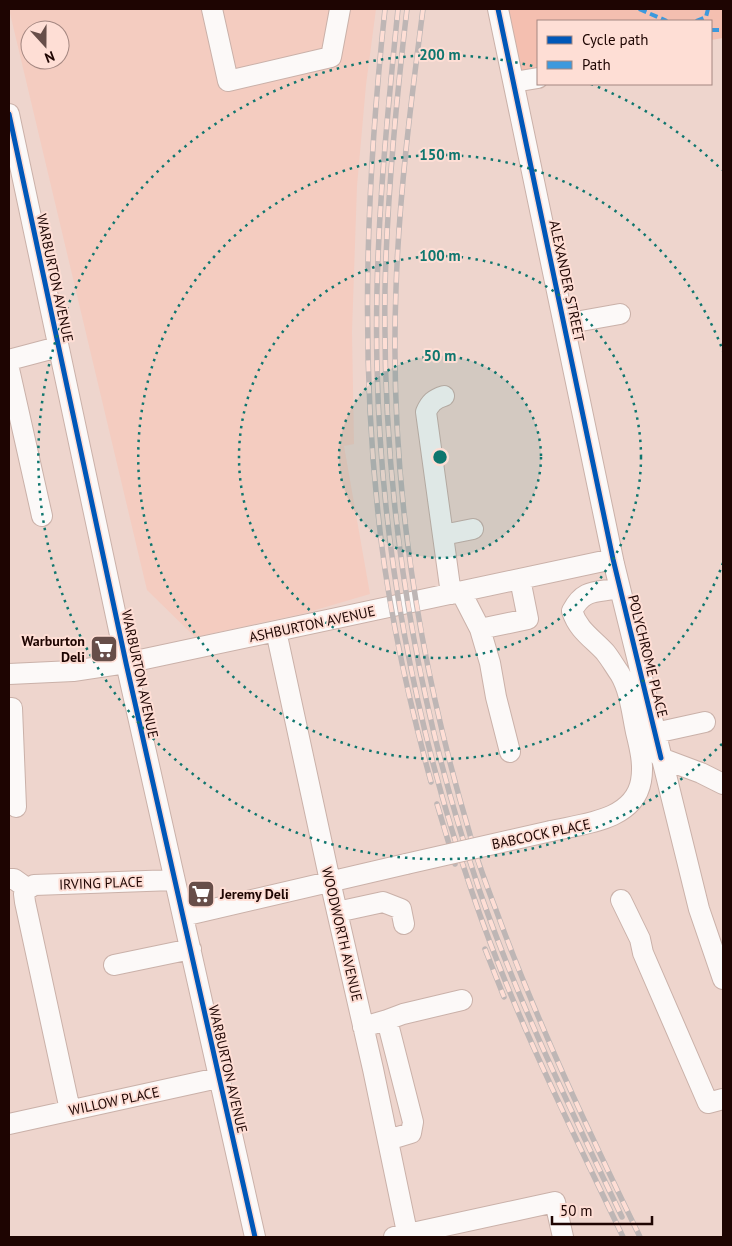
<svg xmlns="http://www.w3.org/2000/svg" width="732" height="1246" font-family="'PT Sans',sans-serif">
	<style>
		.built { fill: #f4ccc0; fill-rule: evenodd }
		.green { fill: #f4bfb0 }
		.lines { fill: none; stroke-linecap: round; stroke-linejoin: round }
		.minor-casing { stroke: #cab1a9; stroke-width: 22 }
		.minor { stroke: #fcf9f8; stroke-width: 20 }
		.rail-casing { stroke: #beb6b5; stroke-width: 5.5 }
		.rail { stroke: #feded5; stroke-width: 4; stroke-dasharray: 11; stroke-linecap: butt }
		.minor-bridge-casing { stroke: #cab1a9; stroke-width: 22; stroke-linecap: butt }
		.minor-bridge { stroke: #fcf9f8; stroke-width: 20 }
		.quiet { stroke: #3c99dd; stroke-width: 4; stroke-dasharray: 8 4; stroke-linecap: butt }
		.cycleway-casing { stroke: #feded5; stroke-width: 8 }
		.cycleway { stroke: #0057b8; stroke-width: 5 }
		.ring { fill: none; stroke: #0f766e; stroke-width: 2.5; stroke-dasharray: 2.5 5 }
		.labels { text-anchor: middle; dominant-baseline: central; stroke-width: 4; stroke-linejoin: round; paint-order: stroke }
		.street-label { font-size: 14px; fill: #1e0502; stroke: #feded5 }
		.poi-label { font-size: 14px; font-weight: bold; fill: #1e0502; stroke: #feded5; text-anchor: end }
		.centre { fill: #0f766e; stroke: #feded5; stroke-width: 2.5 }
		.ring-label { font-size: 15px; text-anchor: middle; font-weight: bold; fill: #0f766e; stroke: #feded5; stroke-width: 4; stroke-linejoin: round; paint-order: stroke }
	</style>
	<rect width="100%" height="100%" fill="#eed5cd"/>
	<!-- built -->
	<path class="built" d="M9,9H376L366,85L357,186L352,332L354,444L344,446L370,594L302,614L195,637L147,590ZM30,30H60V60H30Z"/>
	<!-- green -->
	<path class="green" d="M506,9H723V38L711,40V21H538V68L518,72Z"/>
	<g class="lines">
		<!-- minor casing -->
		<g class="minor-casing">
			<path id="minor" d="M212,9L228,81L331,57L340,9
				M498,9L614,564L699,909L723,979
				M514,82L538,78
				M9,114L126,663L255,1237
				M564,324L620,314
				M9,360L58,347
				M9,369L42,516
				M444,396C434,399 430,403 426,412L451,594
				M443,535L473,529
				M461,592L480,629
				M276,631L330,881L373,1069L408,1237
				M9,674L73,671L126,663L613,559
				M9,708H12L16,807
				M655,733L705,722
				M510,752L496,697L490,663L480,629L528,619L520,579
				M661,758L701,773L723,784
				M551,831C582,824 634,821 641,781C644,765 640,748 636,732C632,713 630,691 620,674C615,667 610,658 605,652C592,638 578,630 572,611C584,588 596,593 620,588
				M9,879H14L28,889L24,894L25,902L70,1110
				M28,889L34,885L174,880
				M621,900L640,939L643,953L708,1103L723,1099
				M337,912L383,902L401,909L404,924
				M183,916L406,864
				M114,965L191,949
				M387,1020L403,1014L462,1000
				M363,1027L387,1020L413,1122L411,1133L388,1140
				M9,1124L218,1078
				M394,1237L555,1202L563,1237"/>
		</g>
		<!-- minor -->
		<use href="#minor" class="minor"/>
		<!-- rail casing -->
		<g class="rail-casing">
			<path id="rail" d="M385,9C367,177 360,345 378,513C387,604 407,694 431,782
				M398,9C386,127 374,246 377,366C381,545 414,723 472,892C512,1011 569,1124 623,1237
				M407,9C396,102 387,196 385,290C382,494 414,697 479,889C518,1002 571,1110 622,1217
				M423,9C411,102 399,195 396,289C389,471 417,656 469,831C476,858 486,884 496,910C537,1022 588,1130 640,1237
				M437,804L455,864
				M485,949L504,997"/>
		</g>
		<!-- rail -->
		<use href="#rail" class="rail"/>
		<!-- minor-bridge casing -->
		<g class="minor-bridge-casing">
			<path id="minor-bridge" d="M406,864L551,831"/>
		</g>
		<!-- minor-bridge -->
		<use href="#minor-bridge" class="minor-bridge"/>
		<!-- quiet -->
		<path class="quiet" d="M639,9L667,21
			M696,21L706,17L708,9
			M711,30H723"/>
		<!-- cycleway casing -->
		<g class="cycleway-casing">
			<path id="cycleway" d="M498,9L613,559L661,758
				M9,114L126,663L255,1237"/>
		</g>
		<!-- cycleway -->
		<use href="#cycleway" class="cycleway"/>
	</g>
	<!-- distance rings -->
	<circle cx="440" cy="457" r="101" fill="#0f766e" fill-opacity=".12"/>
	<g class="ring">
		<circle cx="440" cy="457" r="101"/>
		<circle cx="440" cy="457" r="201"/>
		<path d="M723 563A302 302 0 1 1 723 351"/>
		<path d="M722 744A402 402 0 1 1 537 67M591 84A402 402 0 0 1 722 170"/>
	</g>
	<!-- icons -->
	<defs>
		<g id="supermarket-square" transform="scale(1.4375)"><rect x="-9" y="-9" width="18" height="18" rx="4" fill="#674e49" stroke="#feded5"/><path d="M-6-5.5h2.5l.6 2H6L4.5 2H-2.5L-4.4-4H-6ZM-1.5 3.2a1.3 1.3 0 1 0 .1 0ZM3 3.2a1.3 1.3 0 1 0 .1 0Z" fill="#fff"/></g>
	</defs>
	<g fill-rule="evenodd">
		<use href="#supermarket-square" x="104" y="649"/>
		<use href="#supermarket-square" x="201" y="894"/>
	</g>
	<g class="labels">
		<!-- street labels -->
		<g class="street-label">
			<text transform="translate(55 278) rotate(78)">WARBURTON AVENUE</text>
			<text transform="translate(567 281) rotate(78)">ALEXANDER STREET</text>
			<text transform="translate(312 624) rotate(-12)">ASHBURTON AVENUE</text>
			<text transform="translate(648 656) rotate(76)">POLYCHROME PLACE</text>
			<text transform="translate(140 674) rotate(78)">WARBURTON AVENUE</text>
			<text transform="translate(541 834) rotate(-12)">BABCOCK PLACE</text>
			<text transform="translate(101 883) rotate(-2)">IRVING PLACE</text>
			<text transform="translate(342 934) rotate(77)">WOODWORTH AVENUE</text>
			<text transform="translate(228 1069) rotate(77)">WARBURTON AVENUE</text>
			<text transform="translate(114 1101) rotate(-12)">WILLOW PLACE</text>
		</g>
		<!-- poi labels -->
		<g class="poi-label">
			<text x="85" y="641">Warburton<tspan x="85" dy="16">Deli</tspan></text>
			<text x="220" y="894" text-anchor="start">Jeremy Deli</text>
		</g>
	</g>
	<circle cx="440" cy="457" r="8" class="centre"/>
	<g class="ring-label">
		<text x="440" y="60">200 m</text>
		<text x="440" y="160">150 m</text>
		<text x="440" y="261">100 m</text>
		<text x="440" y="361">50 m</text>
	</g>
	<!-- border -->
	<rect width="732" height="1246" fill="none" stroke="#1e0502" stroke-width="20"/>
	<!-- legend -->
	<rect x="537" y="20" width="175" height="65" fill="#feded5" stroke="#a48781"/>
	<rect x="547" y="36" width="25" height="8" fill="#0057b8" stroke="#a48781"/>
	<text x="582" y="45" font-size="15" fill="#1e0502">Cycle path</text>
	<rect x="547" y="61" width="25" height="8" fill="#3c99dd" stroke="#a48781"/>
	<text x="582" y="70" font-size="15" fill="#1e0502">Path</text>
	<!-- north arrow -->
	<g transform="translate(45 45) rotate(159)"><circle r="24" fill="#feded5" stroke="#a48781"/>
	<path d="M0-4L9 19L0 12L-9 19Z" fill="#674e49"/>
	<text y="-8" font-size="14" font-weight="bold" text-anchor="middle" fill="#1e0502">N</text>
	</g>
	<!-- scale -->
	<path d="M552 1216v8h100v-8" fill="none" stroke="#1e0502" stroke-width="2.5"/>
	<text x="560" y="1216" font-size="15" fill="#1e0502" stroke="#feded5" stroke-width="4" paint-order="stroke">50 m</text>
</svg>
